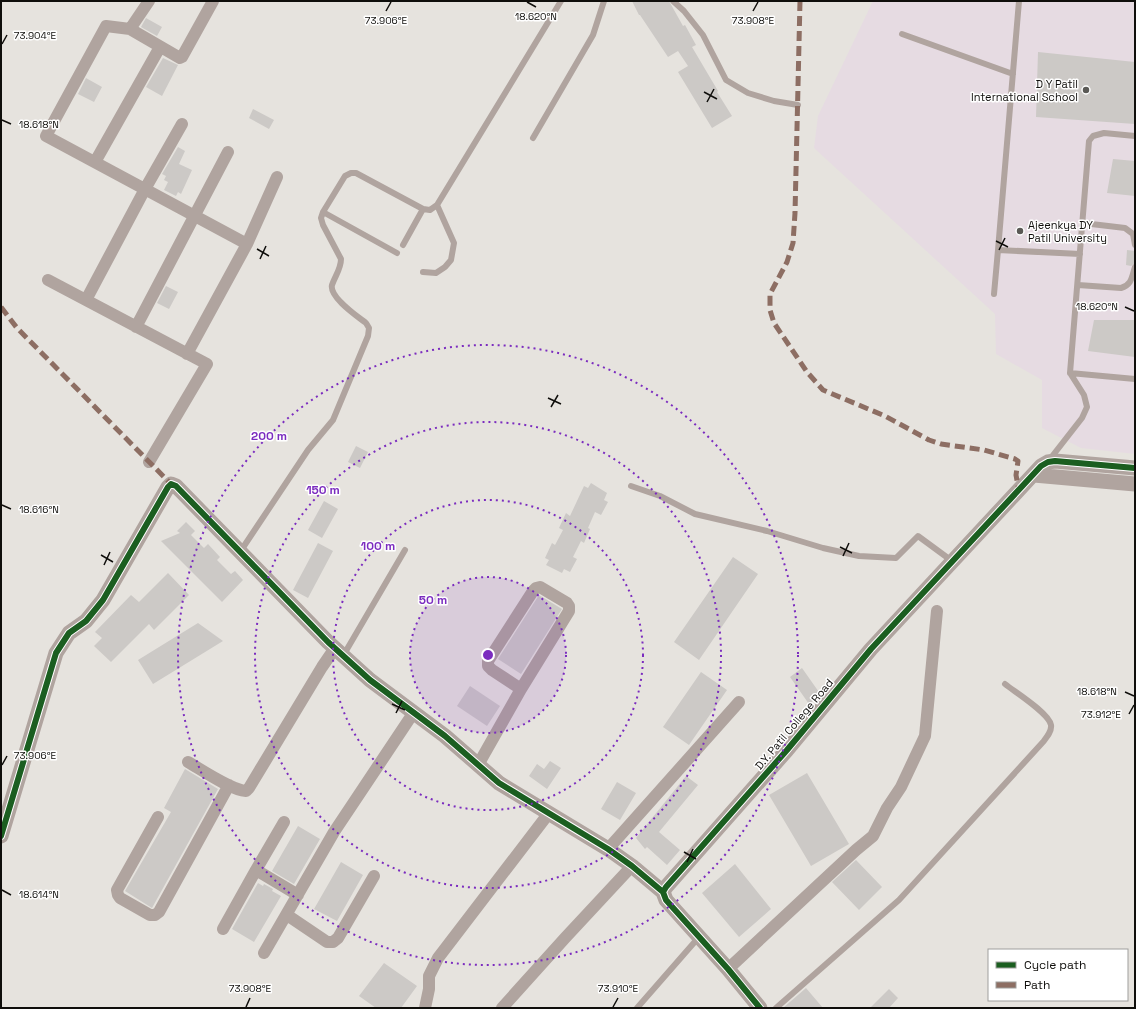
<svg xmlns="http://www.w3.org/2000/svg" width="1136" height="1009" font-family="'Space Grotesk',sans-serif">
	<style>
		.education { fill: #e6dbe2 }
		.building { fill: #ccc9c6 }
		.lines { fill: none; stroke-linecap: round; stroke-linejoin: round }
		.service { stroke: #b0a49f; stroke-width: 6 }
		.minor { stroke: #b0a49f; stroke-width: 12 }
		.tertiary { stroke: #b0a49f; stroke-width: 15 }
		.quiet { stroke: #8d6e63; stroke-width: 5; stroke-dasharray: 10 5; stroke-linecap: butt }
		.cycleway-casing { stroke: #fff; stroke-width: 8 }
		.cycleway { stroke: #1b5e20; stroke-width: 6 }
		.ticks { fill: none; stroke: #0f0e0b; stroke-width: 1.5 }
		.ring { fill: none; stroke: #7b2cbf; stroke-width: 2; stroke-dasharray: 2 4 }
		.poi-dot { fill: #5a5955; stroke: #fff; stroke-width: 1.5 }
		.labels { text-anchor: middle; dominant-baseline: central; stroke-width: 3; stroke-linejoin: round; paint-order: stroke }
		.poi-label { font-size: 11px; fill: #0f0e0b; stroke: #fff; text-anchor: end }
		.street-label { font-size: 11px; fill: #0f0e0b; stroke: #fff }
		.ticks-label { font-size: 10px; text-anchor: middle; fill: #0f0e0b; stroke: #fff; stroke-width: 3; stroke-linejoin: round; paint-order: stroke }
		.centre { fill: #7b2cbf; stroke: #fff; stroke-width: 2 }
		.ring-label { font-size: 12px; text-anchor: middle; font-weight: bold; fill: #7b2cbf; stroke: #fff; stroke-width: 3; stroke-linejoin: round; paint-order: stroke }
	</style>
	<rect width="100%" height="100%" fill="#e6e3de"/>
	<!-- education -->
	<path class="education" d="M873,1H1135V454L1081,448L1042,428V380L996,354L995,314L814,148L818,116Z"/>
	<!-- building -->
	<path class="building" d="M632,1H669L683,26L685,25L696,45L692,47L718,91L717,92L732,116L712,128L678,72L688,66L678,51L668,57L640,15H639Z
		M146,18L162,27L157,36L141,27Z
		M1038,52L1135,62V124L1036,117Z
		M163,58L178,65L162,96L146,87Z
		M86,78L102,87L94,102L78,94Z
		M253,109L274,120L269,129L249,118Z
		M178,147L185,151L179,164L192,170L181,194L178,192L176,196L164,190L168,182L164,180L166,176L162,174Z
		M1113,159L1135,161V196L1107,193Z
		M1127,250L1135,251V263L1131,266L1126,265Z
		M166,286L178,292L169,309L157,303Z
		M1094,320H1135V357L1088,351Z
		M356,446L368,452L360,468L348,462Z
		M591,483L607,493L604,500L608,502L601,515L595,512L588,528L590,529L584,543L581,541L573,557L577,559L570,572L564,569L562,573L546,565L549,560L545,558L552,543L555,545L563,530L559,528L566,513L570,516L584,486L588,488Z
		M324,501L338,509L322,538L308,530Z
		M186,522L195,531L191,535L204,548L208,544L220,557L217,560L231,574L235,571L243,580L222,602L161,541L180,533L177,531Z
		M318,543L333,551L308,598L293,590Z
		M733,557L758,574L699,660L674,642Z
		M168,573L189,595L154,630L149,624L111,662L94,646L102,638L95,632L131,595L139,602Z
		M539,595L562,609L521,674L498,659Z
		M198,623L223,641L153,684L138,660Z
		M802,668L821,695L809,704L790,677Z
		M701,672L727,690L689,745L663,727Z
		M470,686L500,706L487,726L457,706Z
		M550,761L561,768L547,789L529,776L537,764L544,769Z
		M185,769L218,789L152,908L125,891L171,812L164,808Z
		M807,773L849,844L811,866L769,795Z
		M686,776L698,785L659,832L680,850L667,865L647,847L645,849L636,838Z
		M617,782L636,793L620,820L601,809Z
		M298,826L320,839L294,884L272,871Z
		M856,860L882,887L859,910L832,882Z
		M341,862L363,875L337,921L314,909Z
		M735,864L771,909L739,937L702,893Z
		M258,883L263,886L264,884L273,889L272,891L281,896L254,942L232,929Z
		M384,963L417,986L401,1008H376L359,996Z
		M806,988L823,1008H783Z
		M889,989L898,998L889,1008H870Z"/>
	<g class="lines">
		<!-- service -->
		<path class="service" d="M673,1L684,11L703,35L726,80L748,93L774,101L798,105
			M1019,1L998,250L1080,254
			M902,34L1013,74
			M533,138L593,35L604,1
			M323,212L397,253
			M1083,223L1125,228L1133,234L1135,245
			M403,245L423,209
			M423,272L436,273L445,267L451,260L454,243L437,205
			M1078,285L1121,288C1132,285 1132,276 1135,267
			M994,294L998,250
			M1070,373L1135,379
			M1050,459L1082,418L1087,407L1084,395L1070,373L1089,141L1093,136L1104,133L1135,136
			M631,486L660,496L695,514L767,531L823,548L859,556L896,558L918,536L952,561
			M240,552L308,450L333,420L368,336L369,328L366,323C357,316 329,297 332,285C335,276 341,269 341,259L323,225L321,218L323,212L345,176L351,173H356L423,209L430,210L437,205L561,1
			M343,656L405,550
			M637,1008L699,937
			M776,1008L899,900L1043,742C1047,737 1052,731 1051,725C1049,713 1015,692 1005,684"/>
		<!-- minor -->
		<path class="minor" d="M130,29L149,1
			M95,162L160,47
			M247,244L277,177
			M48,280L207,364L149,462
			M86,300L145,189L182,124
			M136,327L228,152
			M187,354L247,244L46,136L106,26L130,29L180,58L182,57L213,1
			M188,762C202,770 231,790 246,791L249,788L322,667L335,648
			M478,765L521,689L569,611V606L567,603L540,587L536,588L533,591L488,661V666L492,670L521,689
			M158,817L117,890L118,895L120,898L150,915H155L159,912L229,785
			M284,822L256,870L298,895
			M608,849L739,702
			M287,915L327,942H333L338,938L374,876
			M223,929L256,870
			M264,953L334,832L414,712
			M728,969L856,850L873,836L887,808L901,787L925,736L937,611
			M425,1008L429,989V976L438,958L549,813
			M502,1008L565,938L632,866"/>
		<!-- tertiary -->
		<path class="tertiary" d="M1034,475L1135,484
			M1,836L56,653L69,633L86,621L103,600L168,487L171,484L176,486L328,642L370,680L445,736L499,783L608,849L632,866L663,892
			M760,1008L728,969L666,900L663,892L666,887L787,750L871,649L1041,466L1048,462L1055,461L1135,468"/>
		<!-- quiet -->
		<path class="quiet" d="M800,1L795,213L793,243L787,262L770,294V310L774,323L807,372L823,390L885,416L929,440L941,444L984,450L1015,459L1018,461L1016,475L1019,491
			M1,307L17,328L171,484"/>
		<!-- cycleway casing -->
		<g class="cycleway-casing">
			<path id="cycleway" d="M1,836L56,653L69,633L86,621L103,600L168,487L171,484L176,486L328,642L370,680L445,736L499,783L608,849L632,866L663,892
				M760,1008L728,969L666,900L663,892L666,887L787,750L871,649L1041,466L1048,462L1055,461L1135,468"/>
		</g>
		<!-- cycleway -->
		<use href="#cycleway" class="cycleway"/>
	</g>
	<!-- ticks -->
	<path class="ticks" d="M527,2L536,7M386,11L391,2M753,11L758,2M2,44L7,35M704,92L717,99M707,102L714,89M2,120L11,124M996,241L1008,247M257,249L269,256M999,250L1005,238M260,259L266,246M1125,307L1134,311M548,398L561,404M551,407L558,395M2,505L11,509M840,547L852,553M101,555L113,562M843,556L849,543M104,565L110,552M1125,692L1134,696M392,704L405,710M396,713L402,701M1129,714L1134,705M2,765L7,756M684,852L696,859M687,862L693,849M2,890L11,895M246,1007L250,998M613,1007L618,998"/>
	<!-- distance rings -->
	<circle cx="488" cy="655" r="78" fill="#7b2cbf" fill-opacity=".12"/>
	<g class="ring">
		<circle cx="488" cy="655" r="78"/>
		<circle cx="488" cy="655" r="155"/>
		<circle cx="488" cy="655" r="233"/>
		<circle cx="488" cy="655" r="310"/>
	</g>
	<!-- markers -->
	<g class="poi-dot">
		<circle cx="1086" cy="90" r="4"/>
		<circle cx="1020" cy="231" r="4"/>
	</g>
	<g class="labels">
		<!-- poi labels -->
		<g class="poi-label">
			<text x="1078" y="84">D Y Patil<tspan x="1078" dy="13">International School</tspan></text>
			<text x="1028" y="225" text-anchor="start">Ajeenkya DY<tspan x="1028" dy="13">Patil University</tspan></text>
		</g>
		<!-- street labels -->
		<g class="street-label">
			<text transform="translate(794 724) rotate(-50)">D.Y. Patil College Road</text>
		</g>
	</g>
	<g class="ticks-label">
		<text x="536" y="20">18.620°N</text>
		<text x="386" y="24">73.906°E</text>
		<text x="753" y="24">73.908°E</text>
		<text x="35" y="39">73.904°E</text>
		<text x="39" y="128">18.618°N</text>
		<text x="1097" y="310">18.620°N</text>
		<text x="39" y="513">18.616°N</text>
		<text x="1097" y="695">18.618°N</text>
		<text x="1101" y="718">73.912°E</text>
		<text x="35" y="759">73.906°E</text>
		<text x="39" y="898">18.614°N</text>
		<text x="250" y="992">73.908°E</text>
		<text x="618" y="992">73.910°E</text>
	</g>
	<circle cx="488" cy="655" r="6" class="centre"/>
	<g class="ring-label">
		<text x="269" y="440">200 m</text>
		<text x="323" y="494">150 m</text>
		<text x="378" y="550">100 m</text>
		<text x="433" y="604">50 m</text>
	</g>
	<!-- border -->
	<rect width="1136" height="1009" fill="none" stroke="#0f0e0b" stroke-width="4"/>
	<!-- legend -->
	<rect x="988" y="949" width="140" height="52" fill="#ffffff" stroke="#9f9f9d"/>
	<rect x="996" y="962" width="20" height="6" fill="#1b5e20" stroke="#9f9f9d"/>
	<text x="1024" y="969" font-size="12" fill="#0f0e0b">Cycle path</text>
	<rect x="996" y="982" width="20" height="6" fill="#8d6e63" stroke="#9f9f9d"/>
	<text x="1024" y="989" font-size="12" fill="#0f0e0b">Path</text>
</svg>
